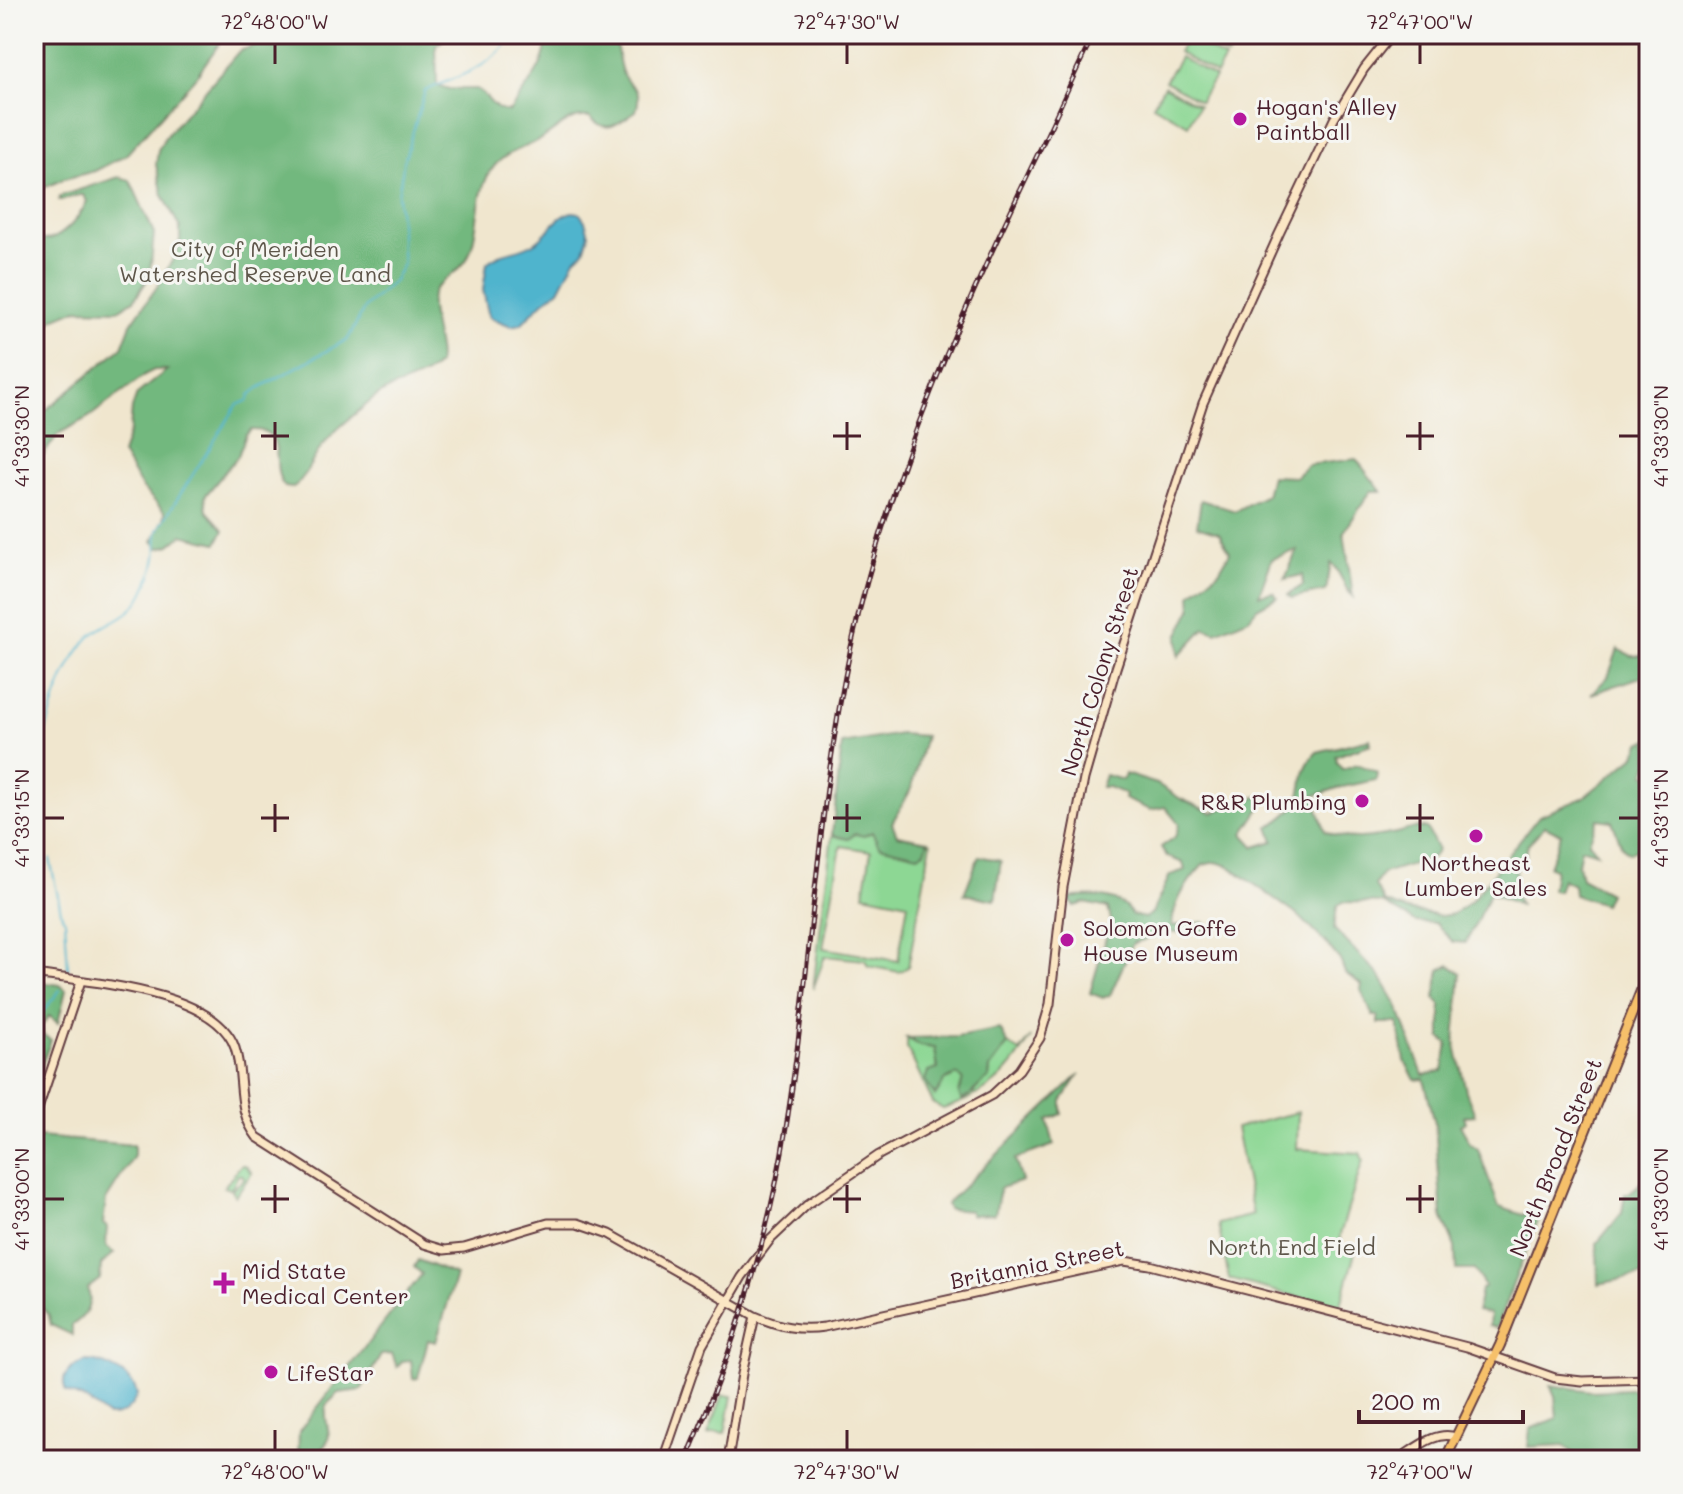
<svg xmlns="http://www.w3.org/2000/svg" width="1683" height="1494" font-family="Mali,sans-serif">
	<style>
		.green { fill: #8dd794; stroke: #6c7b60; stroke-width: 2; fill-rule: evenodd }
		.forest { fill: #72b87e; stroke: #5e6c54; stroke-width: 2 }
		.water { fill: #4fb4cd; stroke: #4c6a7c; stroke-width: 2 }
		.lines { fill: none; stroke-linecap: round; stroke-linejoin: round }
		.stream { stroke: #4fb4cd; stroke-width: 2 }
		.secondary-casing { stroke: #633d43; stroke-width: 11 }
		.primary-casing { stroke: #633d43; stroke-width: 12 }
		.secondary { stroke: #fbe6c4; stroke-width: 7 }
		.primary { stroke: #f6c06b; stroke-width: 8 }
		.rail-casing { stroke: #4a1f2b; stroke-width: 5 }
		.rail { stroke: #f6f6f2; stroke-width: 2; stroke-dasharray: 6; stroke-linecap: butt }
		.ticks { fill: none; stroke: #4a1f2b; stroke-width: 3 }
		.poi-dot { fill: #b5179e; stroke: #f6f6f2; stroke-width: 3 }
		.labels { text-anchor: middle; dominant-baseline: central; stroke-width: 6; stroke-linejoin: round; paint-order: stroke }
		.poi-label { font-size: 22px; fill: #4a1f2b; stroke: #f6f6f2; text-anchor: start }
		.park-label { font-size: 22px; fill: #5e564a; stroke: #f6f6f2 }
		.street-label { font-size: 22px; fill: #4a1f2b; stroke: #f6f6f2 }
		.neatline { fill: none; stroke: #4a1f2b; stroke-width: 3 }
		.ticks-label { font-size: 20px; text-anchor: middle; fill: #4a1f2b }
	</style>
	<rect width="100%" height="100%" fill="#f6f6f2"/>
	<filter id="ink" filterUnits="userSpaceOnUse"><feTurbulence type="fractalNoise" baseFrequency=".0125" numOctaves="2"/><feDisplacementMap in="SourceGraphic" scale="16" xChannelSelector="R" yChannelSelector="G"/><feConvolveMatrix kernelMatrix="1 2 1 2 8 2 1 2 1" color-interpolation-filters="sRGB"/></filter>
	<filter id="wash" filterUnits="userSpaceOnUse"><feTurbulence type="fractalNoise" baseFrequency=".006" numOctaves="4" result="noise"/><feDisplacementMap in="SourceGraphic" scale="32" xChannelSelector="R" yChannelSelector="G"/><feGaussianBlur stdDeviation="1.8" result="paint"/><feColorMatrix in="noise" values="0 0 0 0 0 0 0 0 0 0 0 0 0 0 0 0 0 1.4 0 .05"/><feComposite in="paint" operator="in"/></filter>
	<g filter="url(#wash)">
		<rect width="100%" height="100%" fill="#f0e6ce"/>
		<!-- green -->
		<path class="green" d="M1189,34H1238L1240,35L1227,56Z
			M1187,36L1225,59L1216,74L1178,52Z
			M1180,57L1215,77L1200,101L1165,81Z
			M1164,86L1199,105L1188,125L1153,105Z
			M873,832L925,851L928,841L931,843L908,967L899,972L868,966L865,960L825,956L813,989L832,835L848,839L855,834ZM841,846L871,851L864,894L908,903L898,961L823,948Z
			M1031,1037C1007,1078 987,1094 943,1109L933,1103L907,1048V1038L921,1046L935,1048L938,1070L936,1095L945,1080L957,1075L963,1079L959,1094H973L979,1084L989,1078L990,1068L1008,1044L1020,1052Z
			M1298,1112L1297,1149L1360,1153L1363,1160L1340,1235V1246L1355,1252L1340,1308L1229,1279L1218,1224L1253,1215L1236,1128Z
			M241,1165H245L252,1173L235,1196L232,1190L244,1179L243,1175H238L231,1189L224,1187Z
			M723,1395L732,1396L725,1433L716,1432L708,1434Z"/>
		<!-- forest -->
		<path class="forest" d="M34,34H226L195,78L126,155L95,171L64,179L34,192Z
			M288,34H452L436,45L437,85L449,89H477C490,97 493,113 510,111C526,86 549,65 546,34H615C617,46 618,61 622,72C628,90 644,86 636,111C617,123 609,136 590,117C567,115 559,129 541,139C529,146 514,150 503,158C471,181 483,228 467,259C458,275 434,281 431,299C428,313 444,358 437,365C420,383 392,383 373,399C356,414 333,430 320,449C311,461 305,480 292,488L285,487C267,468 291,428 251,430L246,435L238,456L205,496L207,511L224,530L217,543L182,535L170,545L159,548L153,541L164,519L165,512L142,488L122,454L130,430L132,408L137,394L167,370H154L146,374L89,417L58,434L34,469V420L122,347L131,324L159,284L177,252L180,240V228L163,195L156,165L158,150L165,137L239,51Z
			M119,177L130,180L154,233L151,265L146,282L134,300L118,310L77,309L53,319L42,333L34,335V238C56,248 79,219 87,201L83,195C74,194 67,201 59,200L60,196Z
			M1356,459L1381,491H1371L1344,532L1353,597C1342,586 1342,573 1331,563L1326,591L1291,598L1288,595L1303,585L1302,575L1285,579L1297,550L1272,559L1259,595L1274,592L1277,597L1257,608L1249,618L1216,632L1205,628L1179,656L1178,636L1192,609L1191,594L1219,571L1230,552L1219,533L1197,526L1201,500L1235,511L1266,495L1271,476L1295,477L1308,465Z
			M1618,649L1632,656H1649V674L1591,694L1608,677Z
			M900,734L925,736L911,789L892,823L897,835L928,841L925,851L918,855L879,846L872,832L864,836L855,834L848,839L832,835L842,744Z
			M1370,739L1371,744L1336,756L1337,762L1343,769L1357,764L1377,772L1376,780L1338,788L1314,796L1325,831C1348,842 1371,838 1396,833C1407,831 1416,825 1427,829L1438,850L1432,858L1383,873L1375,885L1384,902L1405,910L1441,916L1453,914L1471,901L1539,816L1583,798L1634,757L1641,743L1649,739V763L1645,774L1649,775V846L1647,844L1629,853L1622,847L1612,821L1598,819L1589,842L1597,853L1581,848L1578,864L1581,878L1609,893L1604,904L1574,895L1573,885L1562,879L1558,891L1552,890L1555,869L1549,867L1561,834L1545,826L1528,844L1525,859L1516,870L1514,892L1520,905L1490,893L1466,943L1453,942L1435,923L1415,922L1382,903L1343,902L1337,906L1334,929L1379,975L1397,1005L1423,1075L1443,1071L1448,1044L1441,1038V1005L1435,998L1440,970L1449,965L1461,973L1455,1041L1466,1091L1475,1115L1464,1116L1466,1122L1460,1125L1470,1143L1478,1149L1499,1207L1523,1215L1538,1206V1220L1496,1328L1489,1326L1490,1314L1477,1311L1481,1289L1485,1287L1474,1270H1456L1455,1247L1442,1216L1435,1123L1424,1079L1415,1080L1405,1061L1398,1023H1378V1016H1373L1361,990L1362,985L1345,973L1340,960L1326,943L1300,917L1229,866L1216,862L1203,865C1187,882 1173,902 1172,926L1204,922L1208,927L1203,931L1168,933L1133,943L1110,995L1103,998L1090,993L1111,920L1108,908L1085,903L1075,906L1067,898C1090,896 1118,892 1132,915L1145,918L1152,913L1170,875L1185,870L1183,863L1166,856L1161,847L1175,837L1179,824L1165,807L1150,810L1124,799L1125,794L1108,787H1101L1105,775L1123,780L1125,774L1157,784L1181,799L1213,813L1240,801L1265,795V801L1243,834L1255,847L1274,841L1269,827C1280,820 1292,812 1298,800C1307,782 1297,773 1317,752Z
			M979,856L1001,861L995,900L964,894Z
			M34,981L60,985L66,990L58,1023L49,1016L42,1026L43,1035L51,1040L34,1085Z
			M1000,1029L1008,1044L990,1068L989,1078C978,1085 973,1094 962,1100L959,1094L963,1079L957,1075L945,1080L935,1096L925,1080L928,1072L938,1069L935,1048L921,1046L907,1038L957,1037Z
			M1080,1074L1062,1101V1114L1048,1120L1054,1145L1015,1159L1022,1181L1000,1188L995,1214L970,1215V1211L948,1209L946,1204Z
			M39,1137L134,1145V1156L106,1200L103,1224L107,1227L106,1247L114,1253L101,1265L100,1279L87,1289C95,1302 84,1318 72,1325V1335L51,1325L49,1316L37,1302L41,1250L44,1246L43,1242L34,1240V1152Z
			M1649,1155V1274L1598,1284L1597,1243L1622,1213L1625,1193H1629L1645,1180Z
			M418,1260L456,1275L436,1342L428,1340L418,1378L413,1379L411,1360L402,1361L397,1367L392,1354L381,1355L361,1390L339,1393L326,1405C323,1436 342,1433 310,1460H298L299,1431L422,1274L414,1267Z
			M1550,1385L1591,1391L1649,1388V1460H1581L1564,1445L1528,1447L1530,1429L1557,1418L1555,1396Z"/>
		<!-- water -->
		<path class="water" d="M573,212L579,213L585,221L589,234L584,251L575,259L559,290L544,301L521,324L511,326L489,317L483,290L487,263C501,250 518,253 534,243C549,234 556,215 573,212Z
			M85,1361C103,1361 134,1374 137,1395C132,1408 122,1417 107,1416L86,1400L66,1392C59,1376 70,1367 85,1361Z"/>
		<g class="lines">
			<!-- stream -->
			<path class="stream" d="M34,773C47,730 56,678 85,642C103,620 130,622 144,592C149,582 154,568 156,557C158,546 154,539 159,528L237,405L249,400L250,395L259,388L348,339L365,307L393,282L403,264L398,195L404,161L425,91C460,74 491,70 514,34
				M34,804L43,838
				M50,859L62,916L65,920L68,969
				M34,988L41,990L42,995L34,1008
				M34,1023L60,990"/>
		</g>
	</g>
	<g filter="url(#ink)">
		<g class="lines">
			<!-- secondary casing -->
			<g class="secondary-casing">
				<path id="secondary" d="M34,974C86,982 216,990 235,1048C245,1079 235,1109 257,1137L424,1244L444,1250L464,1248L548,1223H578L610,1234L755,1316C778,1326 799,1331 824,1327L1124,1261L1150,1265L1467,1347L1555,1378L1582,1381L1649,1379
					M34,1121L81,981
					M663,1460L702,1346L742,1277L770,1240L808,1204L879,1155L992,1095L1019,1070L1040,1038L1050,1004L1063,887L1084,779L1116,668L1203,403L1279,234L1334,119L1364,69L1392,34
					M728,1460L742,1374L755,1316
					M1397,1460C1415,1449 1435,1430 1456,1437"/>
			</g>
			<!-- primary casing -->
			<g class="primary-casing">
				<path id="primary" d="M1445,1460L1500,1345L1649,971"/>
			</g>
			<!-- secondary -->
			<use href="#secondary" class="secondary"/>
			<!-- primary -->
			<use href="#primary" class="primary"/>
			<!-- rail casing -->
			<g class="rail-casing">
				<path id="rail" d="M686,1460C729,1361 763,1259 782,1152C811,985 815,814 851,647C889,470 965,305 1043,143C1060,107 1076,70 1094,34"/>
			</g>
			<!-- rail -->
			<use href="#rail" class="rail"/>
		</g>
	</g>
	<!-- ticks -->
	<path class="ticks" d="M275,44V64M847,44V64M1420,44V64M275,422V450M847,422V450M1420,422V450M44,436H64M261,436H289M833,436H861M1406,436H1434M1619,436H1639M275,804V832M847,804V832M1420,804V832M44,818H64M261,818H289M833,818H861M1406,818H1434M1619,818H1639M275,1185V1213M847,1185V1213M1420,1185V1213M44,1199H64M261,1199H289M833,1199H861M1406,1199H1434M1619,1199H1639M275,1430V1450M847,1430V1450M1420,1430V1450"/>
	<!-- markers -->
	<g class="poi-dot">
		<circle cx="1240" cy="119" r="8"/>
		<circle cx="1362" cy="801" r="8"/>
		<circle cx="1476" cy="836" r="8"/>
		<circle cx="1067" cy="940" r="8"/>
		<path d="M220 1271h8v8h8v8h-8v8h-8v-8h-8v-8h8z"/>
		<circle cx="271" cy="1372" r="8"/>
	</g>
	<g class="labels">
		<!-- poi labels -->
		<g class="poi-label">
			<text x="1256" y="106">Hogan's Alley<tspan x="1256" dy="25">Paintball</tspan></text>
			<text x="1346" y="801" text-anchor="end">R&amp;R Plumbing</text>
			<text x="1476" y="862" text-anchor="middle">Northeast<tspan x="1476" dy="25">Lumber Sales</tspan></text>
			<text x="1083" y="927">Solomon Goffe<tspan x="1083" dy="25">House Museum</tspan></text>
			<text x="242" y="1270">Mid State<tspan x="242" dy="25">Medical Center</tspan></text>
			<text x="287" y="1372">LifeStar</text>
		</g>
		<!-- park labels -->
		<g class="park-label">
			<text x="255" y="248">City of Meriden<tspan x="255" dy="25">Watershed Reserve Land</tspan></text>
			<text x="1292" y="1246">North End Field</text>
		</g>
		<!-- street labels -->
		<g class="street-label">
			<text transform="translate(1099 671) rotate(-73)">North Colony Street</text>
			<text transform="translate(1555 1157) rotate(-68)">North Broad Street</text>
			<text transform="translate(1037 1264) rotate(-11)">Britannia Street</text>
		</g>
	</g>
	<!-- margin -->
	<rect width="1683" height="1494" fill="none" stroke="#f6f6f2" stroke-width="88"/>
	<!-- scale -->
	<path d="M1359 1410v12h164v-12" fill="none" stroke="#4a1f2b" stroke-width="4"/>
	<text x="1371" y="1410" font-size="24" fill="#4a1f2b" stroke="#f6f6f2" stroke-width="6" paint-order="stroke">200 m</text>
	<rect x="44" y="44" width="1595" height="1406" class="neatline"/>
	<g class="ticks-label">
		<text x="275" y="29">72°48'00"W</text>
		<text x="847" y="29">72°47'30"W</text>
		<text x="1420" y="29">72°47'00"W</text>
		<text transform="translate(22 436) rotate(-90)" y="7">41°33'30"N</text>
		<text transform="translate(1661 436) rotate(-90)" y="7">41°33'30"N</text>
		<text transform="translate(22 818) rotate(-90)" y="7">41°33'15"N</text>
		<text transform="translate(1661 818) rotate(-90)" y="7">41°33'15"N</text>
		<text transform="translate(22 1199) rotate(-90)" y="7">41°33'00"N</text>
		<text transform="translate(1661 1199) rotate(-90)" y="7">41°33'00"N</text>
		<text x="275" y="1479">72°48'00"W</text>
		<text x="847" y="1479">72°47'30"W</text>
		<text x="1420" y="1479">72°47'00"W</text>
	</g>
</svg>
